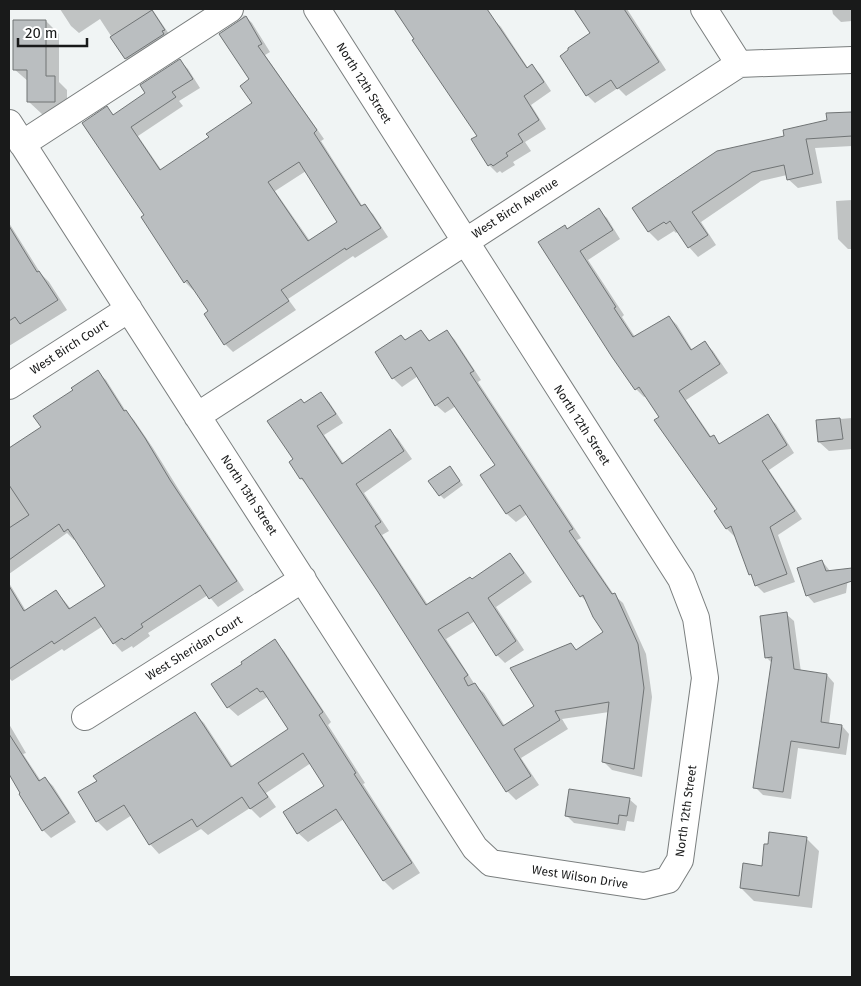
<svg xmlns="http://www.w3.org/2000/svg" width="861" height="986" font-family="'Fira Sans',sans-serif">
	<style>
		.shadow { fill: #0003; fill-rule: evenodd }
		.building { fill: #babec0; stroke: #707475; fill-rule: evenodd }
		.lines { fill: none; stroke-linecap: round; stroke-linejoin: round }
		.minor-casing { stroke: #7a7e7e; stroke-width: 28 }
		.minor { stroke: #fff; stroke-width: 26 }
		.labels { text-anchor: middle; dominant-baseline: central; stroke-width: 4; stroke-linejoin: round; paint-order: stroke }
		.street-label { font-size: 12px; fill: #191a1a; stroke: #fff }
	</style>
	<rect width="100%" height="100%" fill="#f0f4f4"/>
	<!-- shadow -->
	<path class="shadow" d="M60,9H152L171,37L133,66L126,59L100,19L79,33L71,26Z
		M395,9H481L489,21L493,19L501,27L528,68L532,66L540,74L551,91L531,105L546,129L525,142L531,151L513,162L515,165L502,173L500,171L497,173L489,165L473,140L479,136Z
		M576,9H627L666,70L626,96L618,88L595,103L587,95L592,33Z
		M832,9H852V21L841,22L833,14Z
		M244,15L252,23L270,52L265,55L324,139L321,141L363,207L364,206L373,214L388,237L355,258L353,256L288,299L296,310L233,352L225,344L209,312L195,289L193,290L185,282L146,215L107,108L114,115L147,93L180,61L188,69L200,88L179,101L183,106L138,136L162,171L210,138L254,104L239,22ZM306,171L339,222L310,241L275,191Z
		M46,21L59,34V82L67,90V114H42L29,102V82L14,69Z
		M852,113V146L815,148L822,183L798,188L788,179L787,175L761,181L701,222L716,245L698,257L689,247L678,231L676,233L674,231L658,241L649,232L633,209L785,137L828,121V115Z
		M852,200V249H848L838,239L836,201Z
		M598,210L607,218L620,239L588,260L624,315L622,317L635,337L669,317L677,325L693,351L705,343L713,351L728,373L686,400L712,438L713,437L721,445L767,416L776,424L794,453L769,470L802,519L778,535L795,582L764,593L756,585L735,537L727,529L716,511L719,509L702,484L694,477L673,444L661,417L647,396L644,397L636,389L565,227L568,230Z
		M9,223L41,274L49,282L67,310L9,346Z
		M421,331L431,342L447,331L455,340L481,380L478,382L581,538L577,540L614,595L623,603L646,654L652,697L642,777L612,770L603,761L609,712L562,719L568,729L521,758L539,785L516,800L507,791L417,650L310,487L301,479L291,462L295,460L305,404L320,393L329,402L343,423L324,435L344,464L390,431L398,439L412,459L364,493L389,531L382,535L428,605L472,580L510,554L518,563L532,582L496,607L524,650L505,663L497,655L475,621L446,639L475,685L484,693L505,726L536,706L570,644L577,651L605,633L589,604L581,596L527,514L516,522L507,514L482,475L496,466L456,406L445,413L436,405L418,376L402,387L393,378L377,352L406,341Z
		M97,372L106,380L127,413L134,420L153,448L179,490L244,590L218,607L208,595L148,633L150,636L133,648L132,646L122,652L114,643L103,626L64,651L62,649L12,681L9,678V583L26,611L56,591L71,609L106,587L76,538L74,540L67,533L9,574V450L42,428L74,391Z
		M852,418V449L829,451L819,442L817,421Z
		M450,467L463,485L444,499L440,495Z
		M822,561L830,571L848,578L846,593L814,603L807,595Z
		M786,614L794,621L801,672L827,675L834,683L829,724L842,726L849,734L846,755L798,748L791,799L763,795L755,787L772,663L766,657Z
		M274,641L284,651L331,722L328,725L365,783L363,784L420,873L393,890L384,881L344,819L308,842L298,833L326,787L311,763L266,793L276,807L260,818L250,808L208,835L201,829L159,854L150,844L132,815L107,831L97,821L79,793L195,714L204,723L233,767L290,730L267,697L238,716L228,707Z
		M9,724L26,753L23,754L41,781L45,778L53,786L76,822L51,838L43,830L20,794L22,793L9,772Z
		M629,799L637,806L634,822L627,821L625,831L574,823L566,815Z
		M806,838L819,851L812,908L754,901L741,888L763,867Z"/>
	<!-- building -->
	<path class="building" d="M394,9H487L527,68L532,64L544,82L524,96L539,120L518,134L523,142L506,153L508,156L493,166L491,164L488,166L471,139L477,136L412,40L414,39Z
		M574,9H624L659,62L617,89L611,80L586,96L560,56L568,50V48L590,33Z
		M152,10L165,30L162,31L164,34L125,59L110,37Z
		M246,16L262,44L258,46L317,130L314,133L361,206L365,204L381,228L346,250L345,248L281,290L289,301L224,345L204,314L208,311L187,280L184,283L141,217L144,215L82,123L107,106L113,115L145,93L140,85L180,59L193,79L172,92L176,97L131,127L160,170L209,137L206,134L252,103L240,86L249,79L219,34ZM299,162L337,222L308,241L268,182Z
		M13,20H46V76H55V102H27V70H13Z
		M852,112V136L806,139L813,174L787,180L784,165L752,172L692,212L708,235L688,248L670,221L666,224L664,222L648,232L632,208L717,151L784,136L783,130L827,120L826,113Z
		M599,208L613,230L580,251L616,307L614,308L633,337L669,316L691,350L705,341L720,364L679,391L710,437L714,435L719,444L768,414L787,445L762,461L795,511L770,527L787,574L755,586L751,574L749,575L731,526L726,529L714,511L717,509L654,420L659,417L639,387L635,390L612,357L538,242L565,225L567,229Z
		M9,226L37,272L39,271L58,300L20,324L15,317L9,321Z
		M421,330L429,341L447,330L474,371L470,373L573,529L569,531L612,594L615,593L638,644L644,688L634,769L602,762L609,702L555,711L560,720L514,749L531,776L506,792L378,592L302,478L300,479L289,462L293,459L267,421L301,399L304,403L321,392L336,414L317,426L342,464L390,429L404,451L356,484L381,522L375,526L426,605L470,577L472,579L510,553L524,573L488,598L516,641L496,656L468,612L438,630L468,675L464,678L468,686L475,683L503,726L534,706L510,668L571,643L576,650L603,632L593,617L583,595L580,597L520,505L506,514L480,475L495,465L448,397L435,406L411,367L392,379L375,352L401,335L405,340Z
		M98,370L124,411L126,410L145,438L170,480L237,581L209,599L200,585L141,624L143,627L124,640L122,638L113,644L95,617L54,644L52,641L9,669V586L24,611L56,590L69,609L105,586L68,529L64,532L59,524L9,560V528L29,515L9,485V448L41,427L33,416L73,390L71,388Z
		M840,418L843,439L818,442L816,420Z
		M450,466L460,481L439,496L428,481Z
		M822,560L826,571L852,568V581L806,596L797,568Z
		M787,612L794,669L827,674L821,722L842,725L839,748L791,741L783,792L753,788L772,657L765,658L760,616Z
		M275,639L323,712L319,715L356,773L354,774L412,863L383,881L336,809L297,834L283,812L324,786L303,753L258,783L268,797L250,809L242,797L197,827L192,819L149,845L124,805L96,822L78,792L97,781L93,776L195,712L231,767L288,729L263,691L260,692L257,688L227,708L211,684L242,664L241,662Z
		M9,734L39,781L45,777L69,813L42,831L19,794L20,793L9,774Z
		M569,789L630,798L627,816L619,815L618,824L565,816Z
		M769,832L807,837L799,896L740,888L743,863L762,866L764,844H768Z"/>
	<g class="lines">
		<!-- minor casing -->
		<g class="minor-casing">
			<path id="minor" d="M704,9L739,64
				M9,123L475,848L491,863L644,886L668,880L680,860L705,678L696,618L681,579L317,9
				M22,144L230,9
				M9,386L129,309
				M197,416L739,64L852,60
				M85,717L303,579"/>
		</g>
		<!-- minor -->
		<use href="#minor" class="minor"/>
	</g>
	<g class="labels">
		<!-- street labels -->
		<g class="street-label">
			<text transform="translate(364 83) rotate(58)">North 12th Street</text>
			<text transform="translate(515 208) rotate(-33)">West Birch Avenue</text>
			<text transform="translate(69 347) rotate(-33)">West Birch Court</text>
			<text transform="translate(582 425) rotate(57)">North 12th Street</text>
			<text transform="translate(249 495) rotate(57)">North 13th Street</text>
			<text transform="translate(194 648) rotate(-32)">West Sheridan Court</text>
			<text transform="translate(686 811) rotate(-82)">North 12th Street</text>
			<text transform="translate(580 877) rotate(9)">West Wilson Drive</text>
		</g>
	</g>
	<!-- border -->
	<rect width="861" height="986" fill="none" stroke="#191a1a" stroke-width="20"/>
	<!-- scale -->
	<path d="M18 38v8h69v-8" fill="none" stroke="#191a1a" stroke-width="2.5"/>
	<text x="25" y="38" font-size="15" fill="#191a1a" stroke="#ffffff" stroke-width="4" paint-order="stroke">20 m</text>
</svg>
